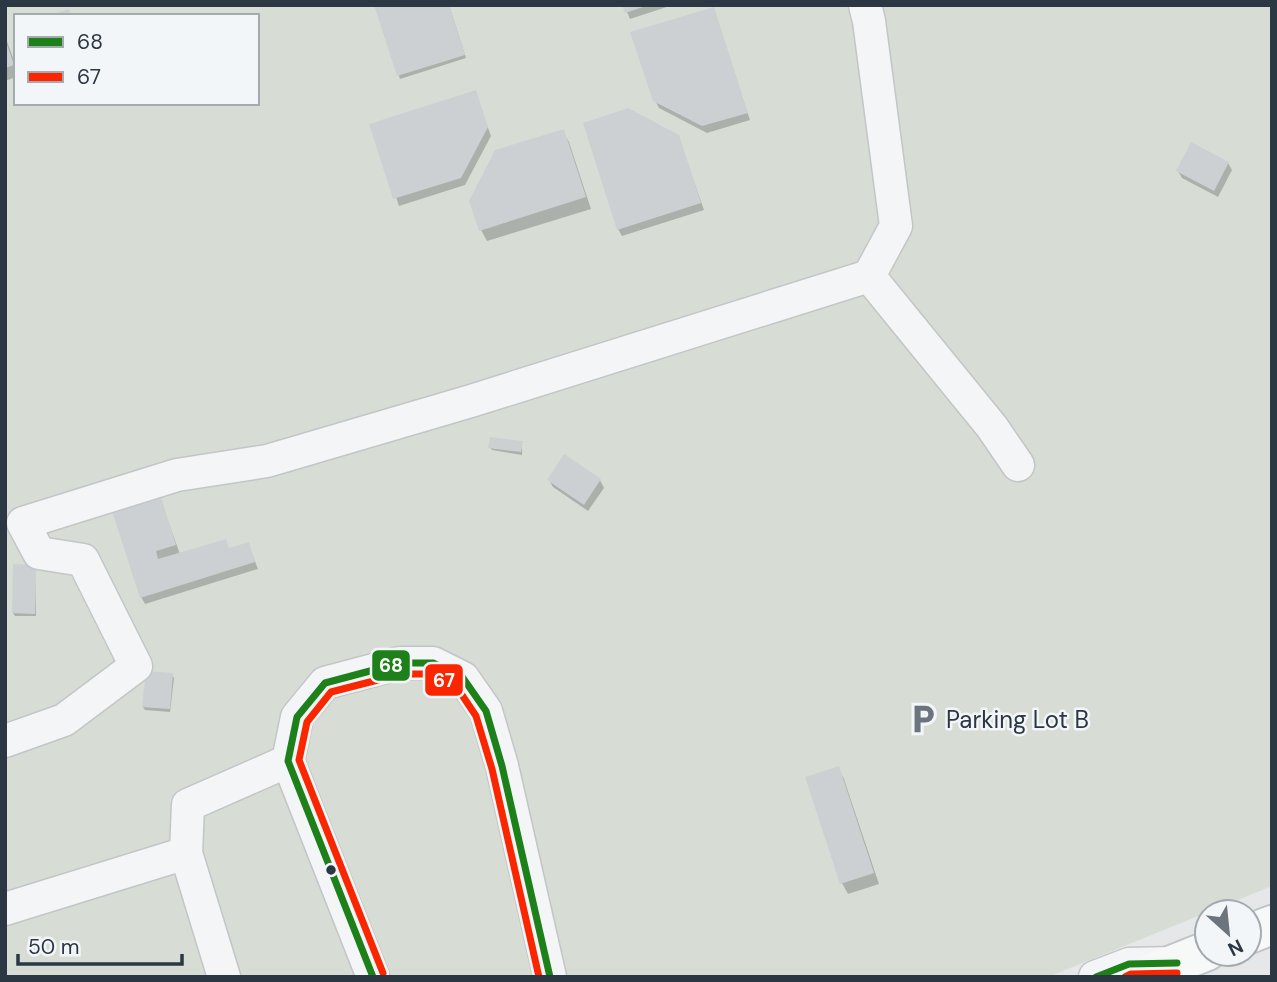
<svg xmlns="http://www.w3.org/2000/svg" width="1277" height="982" font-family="'DM Sans',sans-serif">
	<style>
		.green { fill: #d7ddd5; fill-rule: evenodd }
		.shadow { fill: #0003 }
		.building { fill: #cdd0d2 }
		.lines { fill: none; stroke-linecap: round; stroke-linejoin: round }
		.minor-casing { stroke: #c3c5c7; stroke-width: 35 }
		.major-casing { stroke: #c1c4c7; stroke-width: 42 }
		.minor { stroke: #f4f5f6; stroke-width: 32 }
		.major { stroke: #f7f8f8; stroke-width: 38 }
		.bus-1-casing { stroke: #f3f6f8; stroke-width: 12 }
		.bus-2-casing { stroke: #f3f6f8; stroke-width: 12 }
		.bus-1 { stroke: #1e8019; stroke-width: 7 }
		.bus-2 { stroke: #fa2600; stroke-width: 7 }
		.bus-dot { fill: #2b3844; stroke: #f3f6f8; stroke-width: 2.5 }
		.labels { text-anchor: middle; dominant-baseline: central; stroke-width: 5; stroke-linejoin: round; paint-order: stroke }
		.poi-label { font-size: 24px; fill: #2b3844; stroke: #f3f6f8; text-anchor: start }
		.line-badge { stroke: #f3f6f8; stroke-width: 2.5 }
		.badge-label { font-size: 19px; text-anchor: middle; font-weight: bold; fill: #fff }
	</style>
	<rect width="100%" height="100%" fill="#e5e7e9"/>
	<!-- green -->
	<path class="green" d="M5,5H1272V886L1048,977H5ZM16,16H257V103H16Z"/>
	<!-- shadow -->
	<path class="shadow" d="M376,5H449L466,58L400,79Z
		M624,5H673L630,19Z
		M713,9L750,120L707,133L659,108L655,100Z
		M5,36L16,66V77L5,81Z
		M475,92L491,136L465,185L399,206L372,125Z
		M563,131L569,142L591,209L487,241L481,230Z
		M678,136L704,210L622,236L618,229Z
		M1228,163L1232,170L1218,197L1182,178L1178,171Z
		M522,443V455L492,450L490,447Z
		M565,456L600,480L604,488L588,511L553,487L549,480Z
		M160,499L180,554L230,549L248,544L258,569L145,604L141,597Z
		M35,567L36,616H15L13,613Z
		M172,675L174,678L170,712L145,710L143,707Z
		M838,768L844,779L879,884L848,894L842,883Z"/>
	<!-- building -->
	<path class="building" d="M374,5H449L465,55L397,76Z
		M622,5H646V6L625,13Z
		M714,7L748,113L702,126L653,101L630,32Z
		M69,9L71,16H49V15Z
		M5,39L14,65L5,68Z
		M476,90L488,127L461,178L393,199L369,124Z
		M628,108L679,135L701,203L617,230L583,123Z
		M564,129L586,197L479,231L469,201L495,150Z
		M1191,142L1229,162L1214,191L1176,171Z
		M490,437L523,441L521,452L488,448Z
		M564,454L601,479L584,505L547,480Z
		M161,497L176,545L156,551L158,559L226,539L229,548L249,542L255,562L140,598L112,511Z
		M13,564L36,565L35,614L12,613Z
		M146,671L173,673L170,709L142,707Z
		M839,766L874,873L840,884L805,777Z"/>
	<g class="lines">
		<!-- minor casing -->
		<g class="minor-casing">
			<path id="minor" d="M865,5L869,21L896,226L869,276
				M5,741L64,720L136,666L83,560L39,553L23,523L177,475L267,461L471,401L869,276L992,427L1018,465
				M186,853L224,977
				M5,909L186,853L188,805L288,761
				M373,977L288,761L297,717L325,683L400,663H433L463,678L486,711L502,766L550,977
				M1095,977L1129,964L1172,963"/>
		</g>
		<!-- major casing -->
		<g class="major-casing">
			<path id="major" d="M1249,934L1272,925
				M1142,977L1207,951"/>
		</g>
		<!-- minor -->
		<use href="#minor" class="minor"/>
		<!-- major -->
		<use href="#major" class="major"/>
		<!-- bus-1 casing -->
		<g class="bus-1-casing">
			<path id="bus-1" d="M373,977L288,761L297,717L325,683L400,663H433L463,678L486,711L502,766L550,977
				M1096,977L1129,964L1177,963"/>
		</g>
		<!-- bus-2 casing -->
		<g class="bus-2-casing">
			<path id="bus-2" d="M383,973L299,760L307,722L331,692L401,674H431L456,686L476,716L492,769L539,977
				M1125,977L1131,974L1177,973"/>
		</g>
		<!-- bus-1 -->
		<use href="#bus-1" class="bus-1"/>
		<!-- bus-2 -->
		<use href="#bus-2" class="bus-2"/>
	</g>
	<!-- icons -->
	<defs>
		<g id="parking-bare" transform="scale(2.415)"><path d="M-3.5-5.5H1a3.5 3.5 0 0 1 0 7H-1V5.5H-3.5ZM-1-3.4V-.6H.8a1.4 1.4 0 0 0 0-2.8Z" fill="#6c757e" stroke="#f3f6f8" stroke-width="2.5" paint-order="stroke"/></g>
	</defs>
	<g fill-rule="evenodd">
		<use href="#parking-bare" x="923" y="719"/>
	</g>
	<!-- markers -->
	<circle class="bus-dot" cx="331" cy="870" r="6"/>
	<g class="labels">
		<!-- poi labels -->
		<g class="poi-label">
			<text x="946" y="719">Parking Lot B</text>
		</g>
	</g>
	<g class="line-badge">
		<rect x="371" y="649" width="40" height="33" rx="7" fill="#1e8019"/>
		<rect x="424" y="663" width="40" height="34" rx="7" fill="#fa2600"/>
	</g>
	<g class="badge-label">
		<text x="391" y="672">68</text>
		<text x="444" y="687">67</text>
	</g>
	<!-- border -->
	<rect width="1277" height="982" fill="none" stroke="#2b3844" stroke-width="14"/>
	<!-- legend -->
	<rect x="14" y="14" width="245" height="91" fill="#f3f6f8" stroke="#a3aab0" stroke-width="2"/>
	<rect x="28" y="37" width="35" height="10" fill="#1e8019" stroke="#a3aab0" stroke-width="2"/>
	<text x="77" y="49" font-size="21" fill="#2b3844">68</text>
	<rect x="28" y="72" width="35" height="10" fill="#fa2600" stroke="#a3aab0" stroke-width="2"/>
	<text x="77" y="84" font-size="21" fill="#2b3844">67</text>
	<!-- north arrow -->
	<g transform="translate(1228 933) rotate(153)"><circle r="33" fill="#f3f6f8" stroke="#a3aab0" stroke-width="2"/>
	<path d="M0-5L12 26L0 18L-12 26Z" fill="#6c757e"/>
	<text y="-10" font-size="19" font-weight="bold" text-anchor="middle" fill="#2b3844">N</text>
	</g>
	<!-- scale -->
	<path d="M18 954v10h164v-10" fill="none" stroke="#2b3844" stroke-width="3.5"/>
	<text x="28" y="954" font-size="21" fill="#2b3844" stroke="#f3f6f8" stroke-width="5" paint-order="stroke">50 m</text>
</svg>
